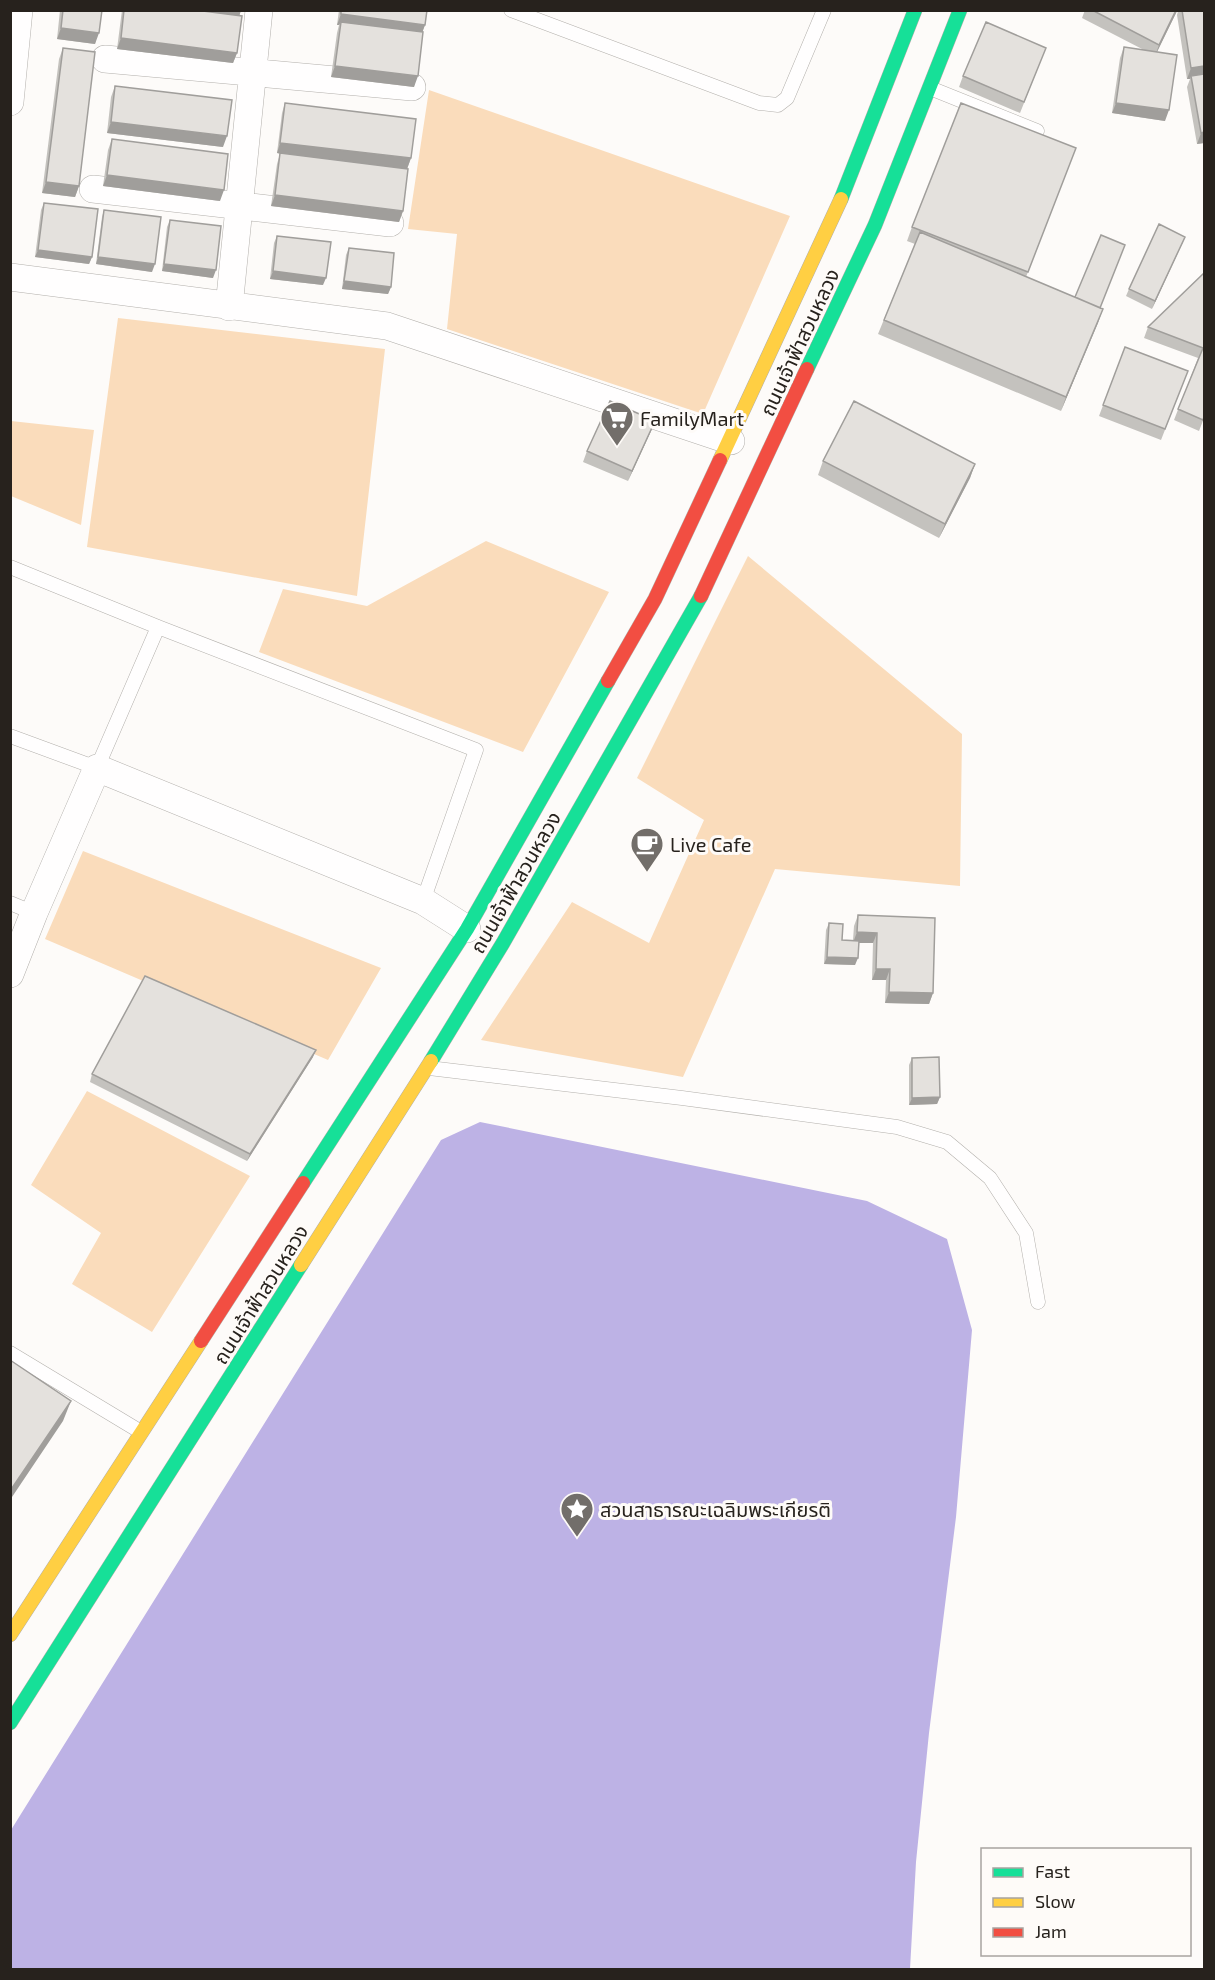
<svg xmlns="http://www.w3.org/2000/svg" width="1215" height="1980" font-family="'Exo 2','Noto Sans Thai',sans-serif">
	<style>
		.green { fill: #fadcbb }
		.water { fill: #bdb2e5 }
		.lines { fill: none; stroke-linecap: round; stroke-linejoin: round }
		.lane-casing { stroke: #b3b0ac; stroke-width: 15 }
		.street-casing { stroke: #b3b0ac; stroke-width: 28 }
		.fast-casing { stroke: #b3b0ac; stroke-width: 15 }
		.slow-casing { stroke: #b3b0ac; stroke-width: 15 }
		.jam-casing { stroke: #b3b0ac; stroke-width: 15 }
		.lane { stroke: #fffefe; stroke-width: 14 }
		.street { stroke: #fffefe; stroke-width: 27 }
		.fast { stroke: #16e098; stroke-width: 14 }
		.slow { stroke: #ffcf43; stroke-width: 14 }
		.jam { stroke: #f24e42; stroke-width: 14 }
		.wall { fill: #c4c2be }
		.shaded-wall { fill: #a09e9b }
		.building { fill: #e4e1dd; stroke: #a09e9b; stroke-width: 1.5 }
		.labels { text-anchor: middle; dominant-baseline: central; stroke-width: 6; stroke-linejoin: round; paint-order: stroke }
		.street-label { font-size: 20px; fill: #27221d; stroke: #fefbf8 }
		.poi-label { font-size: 20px; fill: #27221d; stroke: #fefbf8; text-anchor: start }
	</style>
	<rect width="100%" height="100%" fill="#fdfbf9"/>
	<!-- green -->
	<path class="green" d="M429,90L790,216L703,414L447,329L457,234L408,229Z
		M118,318L385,349L357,596L87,547Z
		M11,421L94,430L81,525L11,496Z
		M486,541L609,592L523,752L259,652L283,589L367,606Z
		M748,556L962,734L960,886L775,869L683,1077L481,1040L572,902L649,943L704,820L637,778Z
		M83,851L381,968L328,1060L45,939Z
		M87,1091L250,1176L152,1332L72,1284L101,1233L31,1185Z"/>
	<!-- water -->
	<path class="water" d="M480,1122L867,1201L947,1239L972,1330L956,1517L929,1733L916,1862L910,1969H11V1830L441,1140Z"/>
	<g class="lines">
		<!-- lane casing -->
		<g class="lane-casing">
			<path id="lane" d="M511,10L759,103L778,105L787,98L824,10
				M930,88L1037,131
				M10,567L158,627
				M10,736L97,768L158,627L476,750L423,901
				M10,903L34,913
				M429,1068L682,1098L897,1127L947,1142L990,1178L1026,1233L1038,1302
				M10,1353L141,1432"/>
		</g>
		<!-- street casing -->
		<g class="street-casing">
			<path id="street" d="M105,59L412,87
				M10,102L19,10
				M93,189L390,223
				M10,277L387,326L731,441
				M229,307L259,10
				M10,974L34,913L97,768L423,901L467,929"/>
		</g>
		<!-- fast casing -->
		<g class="fast-casing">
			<path id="fast" d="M841,199L915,10
				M807,369L875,225L960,10
				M431,1061L503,943L701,596
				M303,1183L467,929L608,681
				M10,1723L301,1265"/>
		</g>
		<!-- slow casing -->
		<g class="slow-casing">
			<path id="slow" d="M720,460L841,199
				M301,1265L431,1061
				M10,1635L201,1341"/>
		</g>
		<!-- jam casing -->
		<g class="jam-casing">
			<path id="jam" d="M701,596L807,369
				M608,681L655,599L720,460
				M201,1341L303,1183"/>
		</g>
		<!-- lane -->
		<use href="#lane" class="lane"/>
		<!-- street -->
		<use href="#street" class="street"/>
		<!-- fast -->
		<use href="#fast" class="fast"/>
		<!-- slow -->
		<use href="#slow" class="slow"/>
		<!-- jam -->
		<use href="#jam" class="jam"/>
	</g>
	<!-- wall -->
	<path class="wall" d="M60,10H102L95,44L57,39Z
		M122,10H241L239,16L237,53L233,63L117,49Z
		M339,10H427L425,25L422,32L414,87L331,77L337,33L339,25H337Z
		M1085,10H1204V143L1197,144L1187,87L1190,79H1187L1177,15L1178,11H1177L1157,52L1165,121L1112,113L1120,58L1124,47L1144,50L1082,18Z
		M63,48L79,186L75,197L42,193L59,59Z
		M1042,58L1020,113L959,87L963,76Z
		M115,86L223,147L107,133L111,97Z
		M285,103L411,158L407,169L403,211L399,222L271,206L277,164L280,154L277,153L282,113Z
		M112,139L220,201L103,186L108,150Z
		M1076,148L1026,277L1103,309L1061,411L878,334L915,244L907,241L912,227Z
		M44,203L92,257L89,264L35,257L41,210Z
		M104,210L152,272L96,264L102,217Z
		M170,220L213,278L162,271L167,227Z
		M277,236L323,285L270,279L274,243Z
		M1185,237L1152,309L1126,296L1129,289Z
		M349,248L391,287L388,294L342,289L346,255Z
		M1204,273V418L1199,431L1174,420L1198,358L1144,338L1148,327Z
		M1125,347L1188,371L1161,440L1099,416Z
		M655,421L651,431L628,481L583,462L587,451Z
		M823,461L975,464L970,478L939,538L818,475Z
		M858,915L935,918L933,993L929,1004L885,1003L886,980H872L873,943H859L855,965L824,964L826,930L829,923L842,940H853L854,926Z
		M313,1057L247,1161L90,1082L92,1074Z
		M912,1058L940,1097L937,1104L909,1105V1065Z"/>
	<!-- shaded-wall -->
	<path class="shaded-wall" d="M187,10H241L239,17Z
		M1176,10H1178L1177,11L1155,56L1159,45Z
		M341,14L425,25L421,36L341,22L339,25H337Z
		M61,28L99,33L95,44L57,39Z
		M121,38L237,53L233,63L117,49Z
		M335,66L418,76L414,87L331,77Z
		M1204,66V76H1191L1190,79H1187L1191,68Z
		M1116,103L1169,110L1165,121L1112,113Z
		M111,122L227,136L223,147L107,133Z
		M1204,132V143L1197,144L1201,133Z
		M280,143L411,158L407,169L277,153Z
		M107,175L224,190L220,201L103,186Z
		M46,182L79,186L75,197L42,193Z
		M275,195L403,211L399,222L271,206Z
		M1185,237L1182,244L1152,309L1155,301Z
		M38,250L92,257L89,264L35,257Z
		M98,257L155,264L152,272L96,264Z
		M164,264L216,270L213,278L162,271Z
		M273,271L326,278L323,285L270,279Z
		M344,281L391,287L388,294L342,289Z
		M1103,309L1098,323L1061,411L1066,397Z
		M655,421L651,431L628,481L632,471Z
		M975,464L970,478L939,538L945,524Z
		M857,932L877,933L873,943H853Z
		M827,957L858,958L855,965L824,964Z
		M876,969H890L886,980H872Z
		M889,992L933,993L929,1004L885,1003Z
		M316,1050L313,1057L247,1161L250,1154Z
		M940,1097L937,1104L909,1105L912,1098Z
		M71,1401L63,1421L10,1500V1491Z"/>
	<!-- building -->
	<path class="building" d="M63,10H102L99,33L61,28Z
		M124,10H195L242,16L237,53L121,38Z
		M341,10H427L425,25L341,14Z
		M1092,10H1176L1159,45Z
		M1182,10H1204V66L1191,68Z
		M341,22L423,32L418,76L335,66Z
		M986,22L1046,48L1024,102L963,76Z
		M1124,47L1177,55L1169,110L1116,103Z
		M63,48L95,52L79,186L46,182Z
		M1204,74V132L1201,133L1191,76Z
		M115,86L232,100L227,136L111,122Z
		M285,103L416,119L411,158L280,143Z
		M961,103L1076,148L1028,272L912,227Z
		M112,139L228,154L224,190L107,175Z
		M280,153L408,169L403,211L275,195Z
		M44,203L98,209L92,257L38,250Z
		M104,210L161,217L155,264L98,257Z
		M170,220L221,226L216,270L164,264Z
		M1159,224L1185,237L1155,301L1129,289Z
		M920,232L1103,309L1066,397L884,320Z
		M1101,235L1125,245L1100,308L1075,297Z
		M277,236L331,242L326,278L273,271Z
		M349,248L394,253L391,287L344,281Z
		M1204,273V417L1203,420L1178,409L1203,348L1148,327Z
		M1125,347L1188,371L1165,429L1103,405Z
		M610,401L655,421L632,471L587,451Z
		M854,401L975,464L945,524L823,461Z
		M858,915L935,918L933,993L889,992L890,969H876L877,933L857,932Z
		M829,923L843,924L842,940L859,941L858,958L827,957Z
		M145,976L316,1050L250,1154L92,1074Z
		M939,1057L940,1097L912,1098V1058Z
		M10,1360L71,1401L10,1491Z"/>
	<!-- icons -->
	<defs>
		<g id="supermarket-pin" transform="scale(1.725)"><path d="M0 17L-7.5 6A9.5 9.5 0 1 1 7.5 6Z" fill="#726e6a" stroke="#fefbf8"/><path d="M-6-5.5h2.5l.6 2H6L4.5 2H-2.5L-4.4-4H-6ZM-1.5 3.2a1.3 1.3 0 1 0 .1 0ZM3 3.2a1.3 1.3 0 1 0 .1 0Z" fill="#fff"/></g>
		<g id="cafe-pin" transform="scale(1.725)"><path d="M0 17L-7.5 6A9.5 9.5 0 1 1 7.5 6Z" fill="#726e6a" stroke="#fefbf8"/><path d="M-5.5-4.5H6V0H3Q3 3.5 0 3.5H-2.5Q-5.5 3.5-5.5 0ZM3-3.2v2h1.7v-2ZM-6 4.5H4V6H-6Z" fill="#fff"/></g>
		<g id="sight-pin" transform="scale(1.725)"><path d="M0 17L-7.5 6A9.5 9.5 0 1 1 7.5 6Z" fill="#726e6a" stroke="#fefbf8"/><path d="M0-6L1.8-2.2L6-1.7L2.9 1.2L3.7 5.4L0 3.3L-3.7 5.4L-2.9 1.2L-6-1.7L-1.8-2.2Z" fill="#fff"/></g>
	</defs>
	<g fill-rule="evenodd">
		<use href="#supermarket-pin" x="617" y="418"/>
		<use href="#cafe-pin" x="647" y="844"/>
		<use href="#sight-pin" x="577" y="1509"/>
	</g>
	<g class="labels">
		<!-- street labels -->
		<g class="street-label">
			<text transform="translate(799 342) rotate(-65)">ถนนเจ้าฟ้าสวนหลวง</text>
			<text transform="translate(515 882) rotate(-60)">ถนนเจ้าฟ้าสวนหลวง</text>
			<text transform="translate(260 1294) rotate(-58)">ถนนเจ้าฟ้าสวนหลวง</text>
		</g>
		<!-- poi labels -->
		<g class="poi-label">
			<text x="640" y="418">FamilyMart</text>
			<text x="670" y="844">Live Cafe</text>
			<text x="600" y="1509">สวนสาธารณะเฉลิมพระเกียรติ</text>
		</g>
	</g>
	<!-- border -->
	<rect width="1215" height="1980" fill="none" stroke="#27221d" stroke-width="24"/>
	<!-- legend -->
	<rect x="981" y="1848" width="210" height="108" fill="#fefbf8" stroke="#a8a4a0" stroke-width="1.5"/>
	<rect x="993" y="1868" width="30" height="9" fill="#16e098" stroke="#a8a4a0" stroke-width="1.5"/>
	<text x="1035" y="1878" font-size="18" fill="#27221d">Fast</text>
	<rect x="993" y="1898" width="30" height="9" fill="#ffcf43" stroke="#a8a4a0" stroke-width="1.5"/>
	<text x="1035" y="1908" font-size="18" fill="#27221d">Slow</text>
	<rect x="993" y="1928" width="30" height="9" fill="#f24e42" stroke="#a8a4a0" stroke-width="1.5"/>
	<text x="1035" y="1938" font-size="18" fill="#27221d">Jam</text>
</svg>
